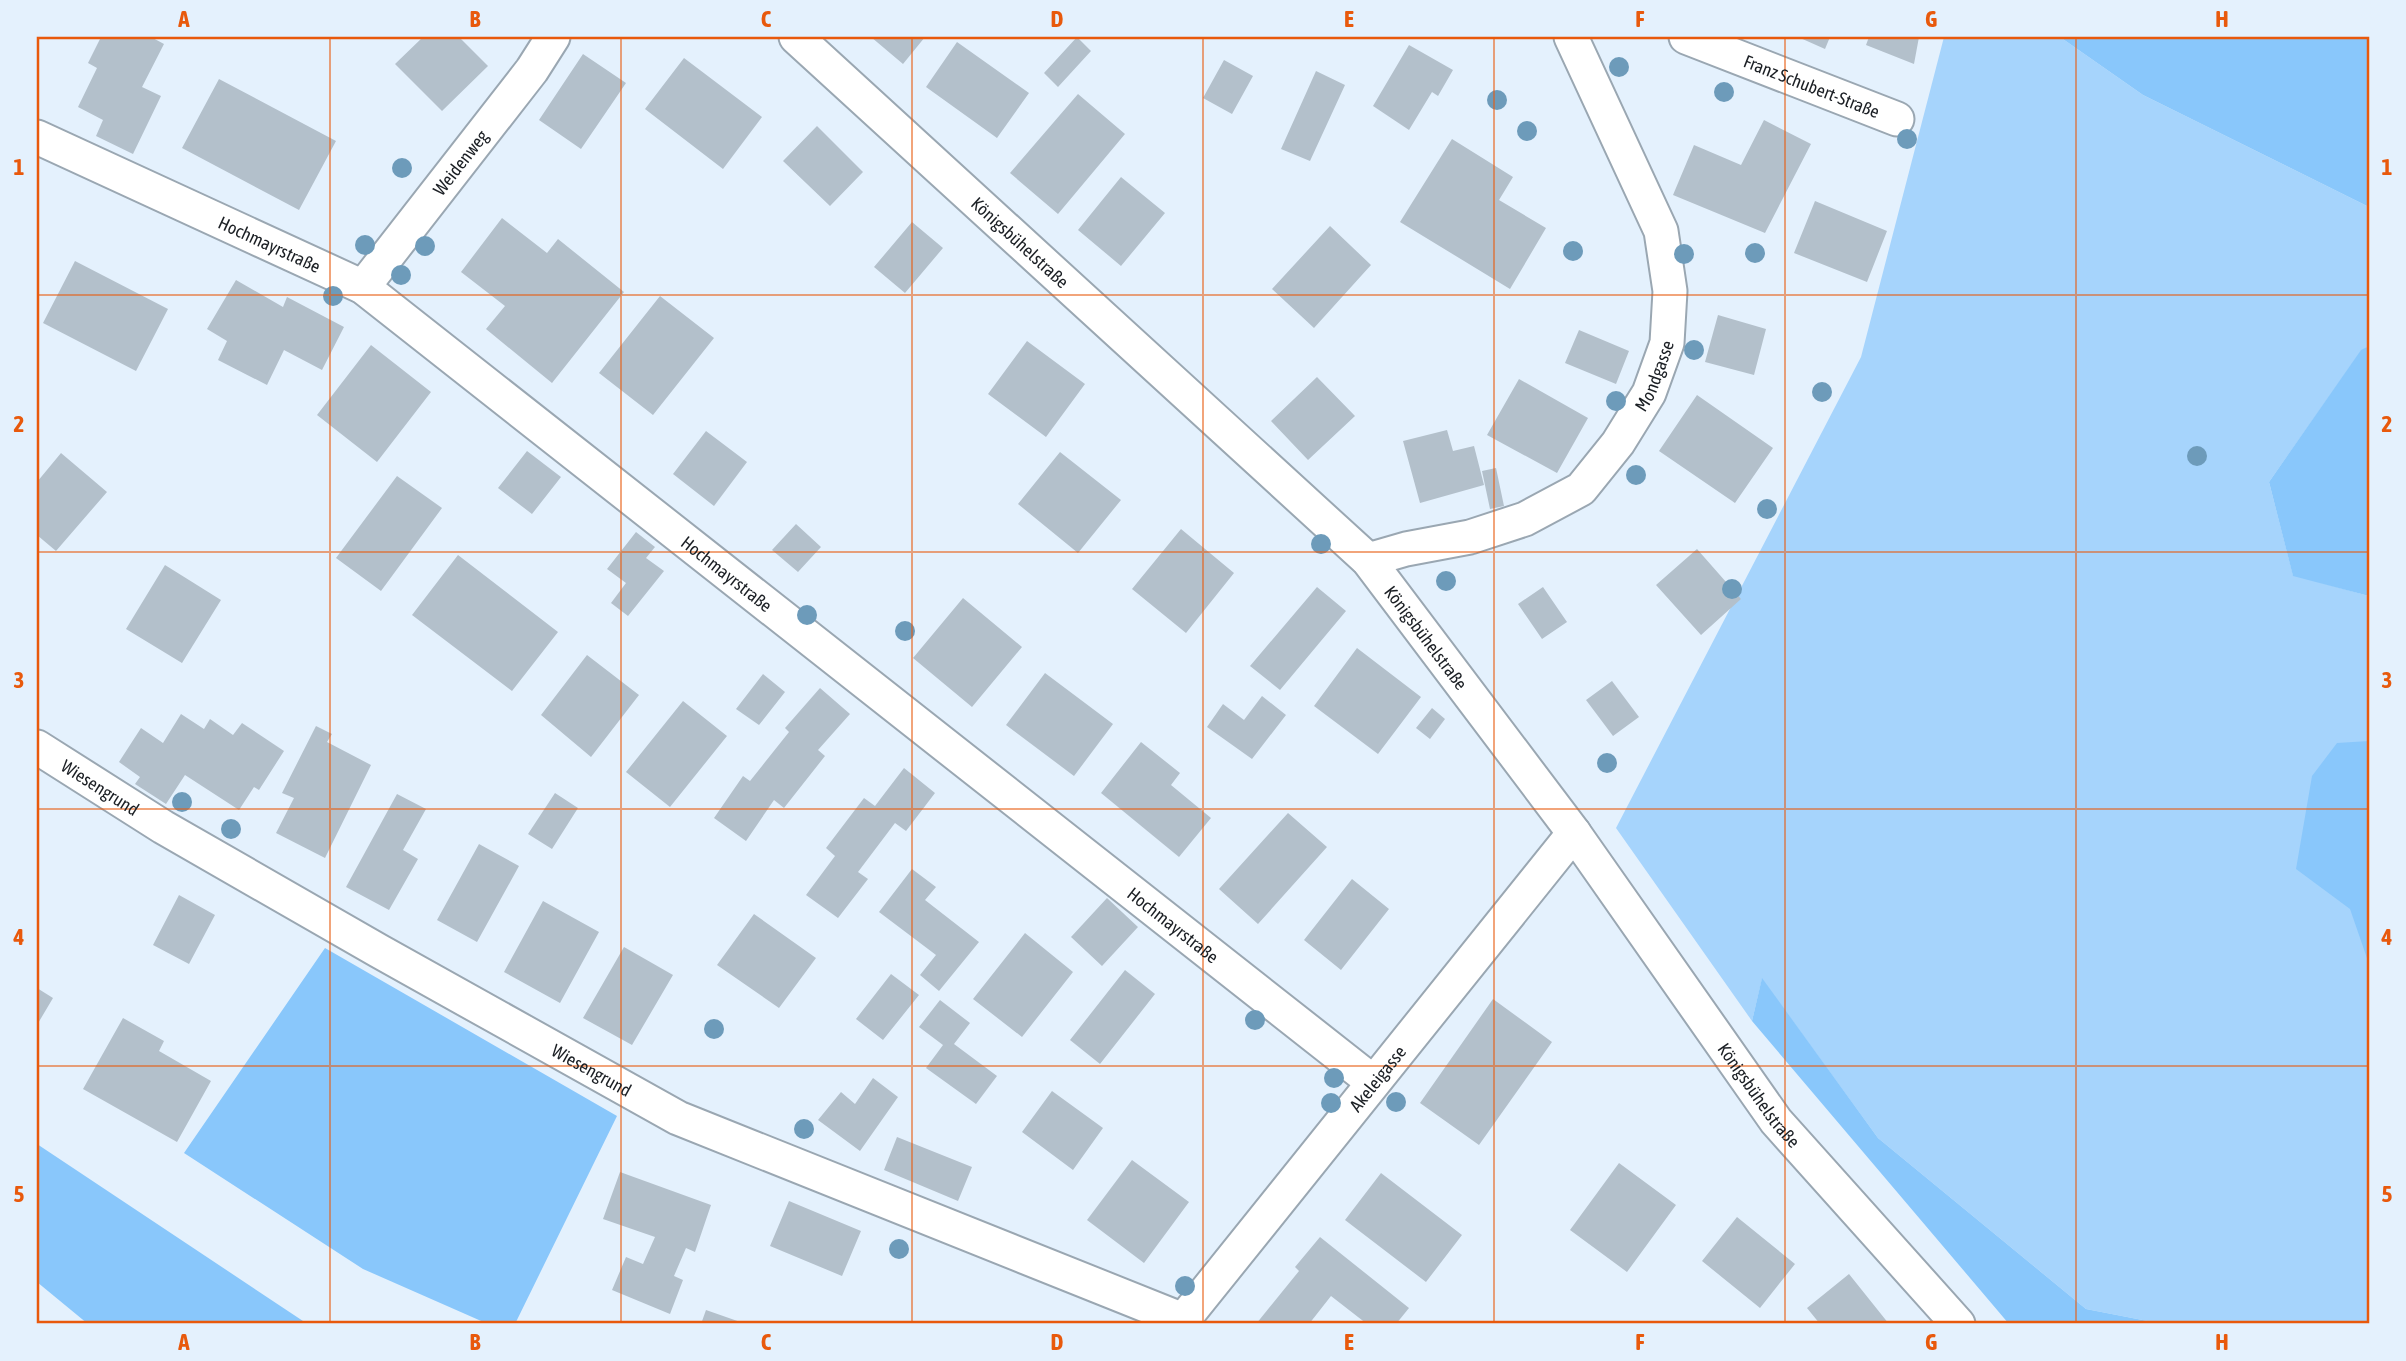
<svg xmlns="http://www.w3.org/2000/svg" width="2406" height="1361" font-family="'Asap Condensed',sans-serif">
	<style>
		.green { fill: #a6d4fc }
		.forest { fill: #89c7fb }
		.building { fill: #b3c0cb }
		.lines { fill: none; stroke-linecap: round; stroke-linejoin: round }
		.minor-casing { stroke: #9aa7b2; stroke-width: 37 }
		.minor { stroke: #fff; stroke-width: 33 }
		.tree { fill: #6d9bba }
		.grid { fill: none; stroke: #e8590c; stroke-width: 2; stroke-opacity: 0.55 }
		.labels { text-anchor: middle; dominant-baseline: central; stroke-width: 5; stroke-linejoin: round; paint-order: stroke }
		.street-label { font-size: 18px; fill: #1b1f24; stroke: #e4f1fd }
		.neatline { fill: none; stroke: #e8590c; stroke-width: 2.5 }
		.grid-label { font-size: 23px; text-anchor: middle; font-weight: bold; fill: #e8590c }
	</style>
	<rect width="100%" height="100%" fill="#e4f1fd"/>
	<!-- green -->
	<path class="green" d="M1944,37H2060L2143,95L2369,207V346L2361,351L2269,482L2293,575L2369,596V1324H2163L2086,1309L1878,1138L1762,979L1752,1021L1616,828L1861,357Z"/>
	<!-- forest -->
	<path class="forest" d="M2060,37H2369V207L2143,95Z
		M2369,346V596L2293,576L2269,482L2361,350Z
		M2369,741V964L2350,909L2296,869L2312,776L2337,743Z
		M325,948L617,1116L515,1324H488L363,1269L184,1153Z
		M1762,978L1878,1138L2086,1309L2163,1324H2009L1752,1021Z
		M37,1144L303,1321L307,1324H88L37,1282Z"/>
	<!-- building -->
	<path class="building" d="M101,37H151L164,44L142,87L161,96L133,154L96,136L103,120L78,107L97,68L88,63Z
		M423,37H459L488,66L442,111L395,64Z
		M871,37H925L903,64Z
		M1077,37L1091,51L1058,87L1044,73Z
		M1798,37H1830L1825,49Z
		M1869,37H1919L1914,64L1866,45Z
		M957,42L1029,93L997,138L926,87Z
		M1409,45L1453,70L1438,96L1432,92L1409,130L1373,106Z
		M583,54L626,83L581,149L539,120Z
		M684,58L762,117L723,169L645,109Z
		M1224,60L1253,76L1232,114L1203,98Z
		M1316,71L1345,85L1310,161L1281,149Z
		M219,79L336,141L299,210L182,148Z
		M1078,94L1125,134L1058,214L1010,173Z
		M1764,120L1811,144L1765,233L1673,195L1694,145L1741,165Z
		M817,126L863,172L830,206L783,161Z
		M1452,139L1513,177L1499,200L1546,228L1510,289L1400,222Z
		M1121,177L1165,213L1121,266L1078,230Z
		M1815,201L1887,231L1867,282L1794,253Z
		M502,218L547,253L558,239L624,292L552,383L486,329L505,306L461,272Z
		M912,222L943,248L905,293L874,267Z
		M1330,226L1371,265L1314,328L1272,289Z
		M75,261L168,309L136,371L43,323Z
		M236,280L283,307L287,297L344,327L322,370L284,350L267,385L218,360L227,341L207,329Z
		M660,296L714,338L653,415L599,373Z
		M1718,315L1766,329L1754,375L1705,362Z
		M1579,330L1629,351L1616,384L1565,363Z
		M1027,341L1085,384L1046,437L988,394Z
		M371,345L431,392L377,462L317,415Z
		M1317,377L1355,416L1308,460L1271,421Z
		M1519,379L1588,418L1557,473L1487,435Z
		M1697,395L1773,448L1735,503L1659,451Z
		M1447,430L1453,451L1474,446L1484,485L1420,503L1403,441Z
		M706,431L747,462L714,506L673,474Z
		M527,451L561,477L532,514L498,488Z
		M1060,452L1121,500L1078,553L1018,504Z
		M61,453L107,492L56,551L37,535V482Z
		M1496,468L1504,506L1490,509L1482,471Z
		M397,476L442,508L381,591L336,558Z
		M796,524L821,547L798,572L772,550Z
		M1181,529L1234,573L1186,633L1132,589Z
		M636,532L655,547L646,558L664,571L628,616L611,603L626,583L607,569Z
		M1697,549L1741,599L1701,635L1656,585Z
		M458,555L558,632L512,691L412,615Z
		M165,565L221,600L182,663L126,629Z
		M1317,587L1346,611L1280,690L1250,666Z
		M1543,587L1567,622L1542,639L1518,604Z
		M963,598L1022,647L972,707L913,658Z
		M1357,648L1421,697L1378,754L1314,706Z
		M587,655L639,695L591,757L541,715Z
		M1045,673L1113,724L1074,776L1006,725Z
		M763,674L785,692L759,725L736,709Z
		M1612,681L1639,717L1613,736L1586,700Z
		M820,688L850,714L818,750L825,756L784,808L774,800L746,841L714,818L743,776L750,781L789,732L785,728Z
		M1262,696L1286,715L1252,759L1207,727L1223,704L1244,720Z
		M683,701L727,736L670,807L626,772Z
		M1432,708L1445,719L1430,739L1416,728Z
		M181,714L204,729L210,719L233,735L242,723L284,751L259,790L254,787L239,810L185,775L166,804L135,784L140,777L119,762L141,728L163,743Z
		M316,726L332,734L327,742L371,765L325,858L276,833L294,798L282,793Z
		M1141,742L1180,773L1171,785L1211,818L1179,857L1101,793Z
		M904,768L935,793L906,831L895,823L858,872L868,879L838,918L806,895L835,856L826,848L864,798L875,806Z
		M555,793L578,808L552,849L528,834Z
		M397,794L426,809L403,850L418,859L389,910L346,887Z
		M1288,813L1327,847L1258,924L1219,889Z
		M479,844L519,866L477,942L437,920Z
		M912,869L936,887L925,900L979,942L939,991L920,975L936,955L879,912Z
		M1352,879L1389,909L1341,970L1304,940Z
		M179,895L215,915L189,964L153,945Z
		M1107,898L1138,927L1102,966L1071,937Z
		M543,901L599,932L560,1003L504,972Z
		M754,914L816,958L779,1008L717,965Z
		M1025,933L1073,972L1022,1037L973,999Z
		M624,947L673,975L632,1045L583,1018Z
		M1125,970L1155,994L1100,1064L1070,1040Z
		M891,974L919,995L883,1040L856,1019Z
		M37,988L53,998L37,1025Z
		M1493,999L1552,1042L1479,1145L1420,1103Z
		M940,1000L970,1023L954,1044L997,1076L976,1104L926,1068L943,1045L919,1027Z
		M123,1018L164,1041L159,1051L211,1081L177,1142L83,1089Z
		M873,1078L898,1097L860,1151L818,1120L841,1092L855,1104Z
		M1052,1091L1103,1128L1073,1170L1022,1132Z
		M897,1137L972,1167L958,1201L884,1170Z
		M1132,1160L1189,1202L1144,1263L1087,1220Z
		M1619,1163L1676,1205L1627,1272L1570,1230Z
		M620,1172L711,1205L695,1252L686,1248L674,1276L683,1280L670,1314L612,1290L626,1257L643,1264L655,1237L603,1219Z
		M1381,1173L1462,1235L1426,1282L1345,1220Z
		M789,1201L861,1231L842,1276L770,1246Z
		M1737,1217L1795,1264L1760,1308L1702,1261Z
		M1320,1237L1409,1308L1396,1324H1367L1331,1296L1309,1324H1256L1299,1271L1295,1267Z
		M1849,1274L1889,1324H1820L1807,1308Z
		M706,1310L746,1324H701Z"/>
	<g class="lines">
		<!-- minor casing -->
		<g class="minor-casing">
			<g id="minor">
				<path id="s1" d="M796,37L1368,560L1574,833L1776,1121L1958,1324"/>
				<path id="s2" d="M1686,37L1897,119"/>
				<path id="s3" d="M37,137L363,287L1373,1082"/>
				<path id="s4" d="M363,287L532,70L553,37"/>
				<path id="s5" d="M1368,560L1406,549L1470,537L1525,519L1581,489L1618,443L1649,393L1667,343L1670,291L1661,231L1571,37"/>
				<path id="s6" d="M37,747L163,827L379,951L678,1118L1183,1320"/>
				<path id="s7" d="M1180,1324L1574,833"/>
			</g>
		</g>
		<!-- minor -->
		<use href="#minor" class="minor"/>
	</g>
	<!-- trees -->
	<g class="tree">
		<circle cx="1619" cy="67" r="10"/>
		<circle cx="1724" cy="92" r="10"/>
		<circle cx="1497" cy="100" r="10"/>
		<circle cx="1527" cy="131" r="10"/>
		<circle cx="1907" cy="139" r="10"/>
		<circle cx="402" cy="168" r="10"/>
		<circle cx="365" cy="245" r="10"/>
		<circle cx="425" cy="246" r="10"/>
		<circle cx="1573" cy="251" r="10"/>
		<circle cx="1755" cy="253" r="10"/>
		<circle cx="1684" cy="254" r="10"/>
		<circle cx="401" cy="275" r="10"/>
		<circle cx="333" cy="296" r="10"/>
		<circle cx="1694" cy="350" r="10"/>
		<circle cx="1822" cy="392" r="10"/>
		<circle cx="1616" cy="401" r="10"/>
		<circle cx="2197" cy="456" r="10"/>
		<circle cx="1636" cy="475" r="10"/>
		<circle cx="1767" cy="509" r="10"/>
		<circle cx="1321" cy="544" r="10"/>
		<circle cx="1446" cy="581" r="10"/>
		<circle cx="1732" cy="589" r="10"/>
		<circle cx="807" cy="615" r="10"/>
		<circle cx="905" cy="631" r="10"/>
		<circle cx="1607" cy="763" r="10"/>
		<circle cx="182" cy="802" r="10"/>
		<circle cx="231" cy="829" r="10"/>
		<circle cx="1255" cy="1020" r="10"/>
		<circle cx="714" cy="1029" r="10"/>
		<circle cx="1334" cy="1078" r="10"/>
		<circle cx="1396" cy="1102" r="10"/>
		<circle cx="1331" cy="1103" r="10"/>
		<circle cx="804" cy="1129" r="10"/>
		<circle cx="899" cy="1249" r="10"/>
		<circle cx="1185" cy="1286" r="10"/>
	</g>
	<!-- grid -->
	<path class="grid" d="M330,37V1324M621,37V1324M912,37V1324M1203,37V1324M1494,37V1324M1785,37V1324M2076,37V1324M37,295H2369M37,552H2369M37,809H2369M37,1066H2369"/>
	<g class="labels">
		<!-- street labels -->
		<g class="street-label">
			<text stroke="none"><textPath href="#s2" startOffset="135">Franz Schubert-Straße</textPath></text>
			<text stroke="none"><textPath href="#s4" startOffset="158">Weidenweg</textPath></text>
			<text stroke="none"><textPath href="#s1" startOffset="304">Königsbühelstraße</textPath></text>
			<text stroke="none"><textPath href="#s3" startOffset="256">Hochmayrstraße</textPath></text>
			<text stroke="none"><textPath href="#s5" startOffset="362">Mondgasse</textPath></text>
			<text stroke="none"><textPath href="#s3" startOffset="822">Hochmayrstraße</textPath></text>
			<text stroke="none"><textPath href="#s1" startOffset="872">Königsbühelstraße</textPath></text>
			<text stroke="none"><textPath href="#s6" startOffset="75">Wiesengrund</textPath></text>
			<text stroke="none"><textPath href="#s3" startOffset="1390">Hochmayrstraße</textPath></text>
			<text stroke="none"><textPath href="#s6" startOffset="642">Wiesengrund</textPath></text>
			<text stroke="none"><textPath href="#s7" startOffset="315">Akeleigasse</textPath></text>
			<text stroke="none"><textPath href="#s1" startOffset="1438">Königsbühelstraße</textPath></text>
		</g>
	</g>
	<!-- border -->
	<rect width="2406" height="1361" fill="none" stroke="#e4f1fd" stroke-width="77"/>
	<rect x="38" y="38" width="2330" height="1284" class="neatline"/>
	<g class="grid-label">
		<text x="184" y="27">A</text>
		<text x="475" y="27">B</text>
		<text x="766" y="27">C</text>
		<text x="1057" y="27">D</text>
		<text x="1349" y="27">E</text>
		<text x="1640" y="27">F</text>
		<text x="1931" y="27">G</text>
		<text x="2222" y="27">H</text>
		<text x="19" y="175">1</text>
		<text x="2387" y="175">1</text>
		<text x="19" y="432">2</text>
		<text x="2387" y="432">2</text>
		<text x="19" y="688">3</text>
		<text x="2387" y="688">3</text>
		<text x="19" y="945">4</text>
		<text x="2387" y="945">4</text>
		<text x="19" y="1202">5</text>
		<text x="2387" y="1202">5</text>
		<text x="184" y="1350">A</text>
		<text x="475" y="1350">B</text>
		<text x="766" y="1350">C</text>
		<text x="1057" y="1350">D</text>
		<text x="1349" y="1350">E</text>
		<text x="1640" y="1350">F</text>
		<text x="1931" y="1350">G</text>
		<text x="2222" y="1350">H</text>
	</g>
</svg>
